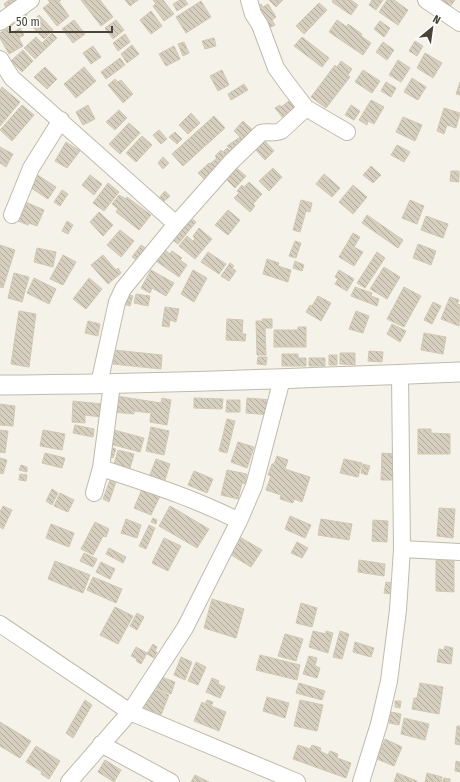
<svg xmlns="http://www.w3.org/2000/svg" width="460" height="782" font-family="'Fira Sans Condensed',sans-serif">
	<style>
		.building { fill: url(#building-back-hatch); stroke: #d1c8b2 }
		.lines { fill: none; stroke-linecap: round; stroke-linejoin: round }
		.minor-casing { stroke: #c0bbac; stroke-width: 18 }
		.tertiary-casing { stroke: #c0bbac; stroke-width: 21 }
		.minor { stroke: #fff; stroke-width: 16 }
		.tertiary { stroke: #fff; stroke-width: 19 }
	</style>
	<defs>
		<pattern id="building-back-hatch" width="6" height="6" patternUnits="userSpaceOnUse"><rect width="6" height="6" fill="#d6cfbf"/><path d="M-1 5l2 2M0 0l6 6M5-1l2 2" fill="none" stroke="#b0aa9c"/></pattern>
	</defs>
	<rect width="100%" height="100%" fill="#f5f2ea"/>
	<!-- building -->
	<path class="building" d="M9,0H22L9,11L4,4Z
		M48,0H61L59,2L69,16L57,26L43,8L50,3Z
		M81,0H100L113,17L101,26Z
		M125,0H138L130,6Z
		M153,0H163L174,14L164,21L153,6L156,4Z
		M180,0H185L188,4L177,11L173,4Z
		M269,0H283L276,7Z
		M333,0H351L358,5L351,15L332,2Z
		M372,0H383L376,10L369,5Z
		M387,0H394L408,10L398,25L379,12Z
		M440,0H455L450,7Z
		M201,1L211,17L186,33L176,17Z
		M319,3L327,10L304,34L296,26Z
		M261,4L263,7L268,4L276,17L272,20L275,25L269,28L256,7Z
		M24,10L27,15L11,26L7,21Z
		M151,11L162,26L151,34L140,20Z
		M39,15L53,30L44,39L30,24Z
		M74,20L85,34L73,43L62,29Z
		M116,20L124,30L113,39L105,28Z
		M337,20L347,27L348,24L362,34L361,36L371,43L363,55L329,32Z
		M380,21L390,28L384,37L374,29Z
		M8,28L12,33L20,28L24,35L19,38L23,46L9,54L0,38V33Z
		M52,33L57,38L35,59L24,48L36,37L42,43Z
		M125,34L130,42L118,51L113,43Z
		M302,37L329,58L322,67L294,46Z
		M214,38L216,46L205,49L202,41Z
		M415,41L423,46L417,56L409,51Z
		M184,42L189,53L183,56L178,44Z
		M383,42L394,50L387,60L376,52Z
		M132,45L139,54L127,63L121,54Z
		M93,46L101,57L91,64L83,53Z
		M174,46L180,59L166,66L159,54Z
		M23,50L33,61L22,72L11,61Z
		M425,53L442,63L433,78L417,68Z
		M120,58L125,65L106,79L101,72Z
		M398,60L410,68L401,82L389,75Z
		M341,61L352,69L348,75L350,77L326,108L311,97L335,65L337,67Z
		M45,67L57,79L47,89L34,77Z
		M84,67L96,81L76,98L64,84Z
		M222,70L229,85L218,91L210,76Z
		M363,70L380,81L372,93L355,82Z
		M412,78L426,87L418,100L404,92Z
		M115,79L118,82L121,80L133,94L123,103L108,85Z
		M386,82L396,88L391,97L381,91Z
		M460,82V95L456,94Z
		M244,84L248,90L231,100L228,94Z
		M2,87L20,102L0,126V90Z
		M371,100L384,107L374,124L368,121L367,125L359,120Z
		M289,101L295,108L283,118L275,108L280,105L281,107Z
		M22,105L34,115L12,141L0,130Z
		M88,105L95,119L83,125L76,112Z
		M351,105L360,111L354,120L345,115Z
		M444,108L460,113L456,128L447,125L444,134L437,131Z
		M119,110L127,118L115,130L106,122Z
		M191,113L200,123L188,134L179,125Z
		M214,116L225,128L183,166L172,154Z
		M403,117L422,125L415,141L396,132Z
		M243,121L256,133L235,154L227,146L240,137L234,131Z
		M129,123L140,133L120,154L109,144Z
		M159,130L167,139L161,144L153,135Z
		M175,132L182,139L177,144L169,137Z
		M142,136L152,145L136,162L126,153Z
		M262,138L274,151L265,160L253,147Z
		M66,142L80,151L67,168L55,161Z
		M397,145L410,152L404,162L391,155Z
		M0,147L13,154L6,167L0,163Z
		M227,148L233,154L205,180L198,173L209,163L210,164L217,158L215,156L221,150L223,152Z
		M163,157L169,163L163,169L158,163Z
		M233,165L246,176L235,188L223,176Z
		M371,166L381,175L373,183L363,175Z
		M273,168L282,177L269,191L259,181Z
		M451,171H459V182L450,181Z
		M36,174L56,187L48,199L28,186Z
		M324,174L340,188L332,197L316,184Z
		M90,175L102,184L94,195L82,185Z
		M249,182L262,194L253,204L255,206L250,212L234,198L239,193L237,191L242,185L244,187Z
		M108,183L119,192L104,211L93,203Z
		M353,185L367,197L353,214L339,202Z
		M62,190L68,194L60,206L54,202Z
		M165,191L170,196L162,203L158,199Z
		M119,195L126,199L127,197L151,215L139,230L116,212L118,209L112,204Z
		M21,200L44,210L37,226L29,223L28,225L13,219Z
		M301,200L312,203L310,212L306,211L300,232L293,230Z
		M410,200L424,206L417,224L402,218Z
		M228,210L240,220L228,235L215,225Z
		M99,212L113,225L103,236L90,222Z
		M367,215L403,240L398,248L362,223Z
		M188,216L196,222L178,244L170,238Z
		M426,216L448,224L443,238L421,230Z
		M67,221L73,225L68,234L62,231Z
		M199,228L212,239L195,259L179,246L187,236L193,241L195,239L193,236Z
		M120,230L134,241L121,257L107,245Z
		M353,233L360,237L354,247L363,252L354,266L339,257Z
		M295,241L301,243L296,258L289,256Z
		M418,244L436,251L431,265L413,258Z
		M0,245L15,250L3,288L0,287Z
		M141,245L147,249L138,261L132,257Z
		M37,248L56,252L53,267L34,262Z
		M164,249L170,254L172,251L182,258L180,260L187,265L179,277L156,261Z
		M208,252L226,264L219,274L201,262Z
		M377,252L385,258L365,288L357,283Z
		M63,255L76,262L63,285L50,279Z
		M103,255L116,270L118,268L121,273L108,284L91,265Z
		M267,259L279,263L278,266L291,270L288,282L263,274Z
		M295,261L304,265L302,271L293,268Z
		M230,263L234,266L232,268L236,271L229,281L221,276Z
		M384,267L400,277L387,299L370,289Z
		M151,270L174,283L166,296L152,288L150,293L141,288Z
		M193,270L207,278L194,302L181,294Z
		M339,270L354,279L347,291L335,284L338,279L335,277Z
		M14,273L29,277L22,302L8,298Z
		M34,278L56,289L49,304L27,293Z
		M89,278L102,289L86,309L73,299Z
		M355,287L372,293L371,296L379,299L377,306L351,296Z
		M404,287L421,296L404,327L387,319Z
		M125,294L133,296L130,306L123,304Z
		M136,294L150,296L148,306L134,303Z
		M318,296L331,303L321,321L306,312L310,305L312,306Z
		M450,297L459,300L457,304L460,305L459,326L441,319Z
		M433,302L441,306L432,324L424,320Z
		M165,307L179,309L176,322L170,320L169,327L162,326Z
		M19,311L36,314L29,367L11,364Z
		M356,311L369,316L363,333L349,329Z
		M227,319L243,320L242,334H246L245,341L226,340Z
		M262,319H272V328H265L266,355H257L256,321H263Z
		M88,321L100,324L98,336L85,333Z
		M392,324L406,331L400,342L387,334Z
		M298,327H306V347H274V330H298Z
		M424,333L446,337L443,354L421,350Z
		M114,350L162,355L161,369L113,364Z
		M369,351L383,352L382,362L368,361Z
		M340,353H355V365L340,364Z
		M282,354H298V358H306V366H282Z
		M329,355H337V365H329Z
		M258,357H267L266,365L257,364Z
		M309,358H325V366H309Z
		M116,396L161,403L162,398L171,400L167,425L150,422L151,413L134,411V414L114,412Z
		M194,398L223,399L222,409L194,408Z
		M247,398L272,400L270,415L246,413Z
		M227,400H240V412H226Z
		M73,401L102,404L101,417L85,415V423L72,422Z
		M0,404L15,406L13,426L0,425Z
		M227,419L235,421L227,453L219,451Z
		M75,425L94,429L93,437L73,433Z
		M151,427L169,431L164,455L146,451Z
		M418,429H431V433L450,434V454H418Z
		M0,430L8,431L5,453L0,452Z
		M43,430L65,434L62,450L40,446Z
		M114,430L144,438L140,452L110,444Z
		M238,442L254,447L247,468L231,462Z
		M109,447L116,449L113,458L106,456Z
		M118,450L134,454L129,472L113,468Z
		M45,453L65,458L62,468L42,463Z
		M382,453L395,454L394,480H381Z
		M277,456L288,460L285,469L310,477L302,502L294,499L293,503L280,499L281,495L266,490L271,476L268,475L272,464H274Z
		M0,458L7,460L3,474L0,473Z
		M156,459L170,464L163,486L148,480Z
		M344,459L362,463L358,477L340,473Z
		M363,464L370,466L367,475L361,473Z
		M21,465L27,467V472L19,470Z
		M227,470L247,474L245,484L242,483L238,499L221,495Z
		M194,471L213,479L207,493L188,485Z
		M20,474L27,475L26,481L19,480Z
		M110,480L116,482L109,502L103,499Z
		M143,487L161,494L151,515L134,508Z
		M52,489L58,493L52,505L46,501Z
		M60,493L74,500L68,512L54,506Z
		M3,506L12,510L3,529L0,527V512Z
		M170,506L209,529L197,548L159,526Z
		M439,508L455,509L453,538L437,536Z
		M290,516L311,525L305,538L285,529Z
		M153,518L157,520L156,524L151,522Z
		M126,519L141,525L137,538L121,533Z
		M321,519L352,524L349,540L318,535Z
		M373,520L388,521L387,542L372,541Z
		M95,522L109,529L106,537L103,536L93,555L81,549Z
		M51,524L74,533L69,547L46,538Z
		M149,525L155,528L146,549L139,546Z
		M238,536L262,550L251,567L228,553Z
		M164,538L181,546L168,571L152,563Z
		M297,542L308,548L302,558L291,553Z
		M109,548L126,557L123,563L106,554Z
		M84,553L97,559L93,567L80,561Z
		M359,560L385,564L384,576L358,572Z
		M436,560L454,561V592L436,591Z
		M55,561L90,575L83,593L48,579Z
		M101,562L115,569L110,579L96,572Z
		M93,577L122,589L116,603L87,590Z
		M386,582L393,583L391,594L384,593Z
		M212,599L244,609L236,638L204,628Z
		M301,603L317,608L312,627L296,623Z
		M115,607L133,616L118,644L100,635Z
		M137,613L144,617L137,630L130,626Z
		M313,631L326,634V631L333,633L328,653L309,647Z
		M340,631L349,634L342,659L333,657Z
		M285,634L303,639L296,661L278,656Z
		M355,642L374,648L371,657L353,652Z
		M153,644L157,647L155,651L157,652L154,658L147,654Z
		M445,646L453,648L451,664L437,662L439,649L444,650Z
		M136,647L147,653L141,664L136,661L137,659L131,656Z
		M260,655L300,665L297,680L256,670Z
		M309,656L317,658L315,666L320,668L317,678L303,674Z
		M181,657L192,662L185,680L174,675Z
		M196,662L206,667L198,685L188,681Z
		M159,676L175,682L171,694L155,688Z
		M212,678L219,681L218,684L225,687L220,698L206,692Z
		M299,683L325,691L322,700L296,693Z
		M420,683L443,687L439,714L412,709L414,698H417Z
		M151,688L169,695L161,715L143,708Z
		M267,697L289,703L285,718L263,711Z
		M85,700L92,705L73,738L66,733Z
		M207,700L213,702L211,706L226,712L219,731L194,721L202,702L205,704Z
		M300,700L323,705L317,731L294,726Z
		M395,701H401L400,708L395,707Z
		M391,712L401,714L399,725L389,723Z
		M404,718L429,724L425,740L401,734Z
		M0,722L31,741L20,758L0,746Z
		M457,726H460V745L455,744Z
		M385,739L402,747L394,766L377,759Z
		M298,745L310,749L312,745L321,748L320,751L328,755L330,751L338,754L337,758L351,763L346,778L293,759Z
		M36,746L60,761L49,779L41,774L42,772L26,762Z
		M105,760L121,770L114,782L98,772Z
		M456,761L460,762V772L455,771Z
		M397,773L417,781V782H394Z
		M427,773L442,777L441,782H425Z
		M195,775L209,782H191Z
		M444,778L450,779V782H442Z"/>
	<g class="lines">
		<!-- minor casing -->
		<g class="minor-casing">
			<path id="minor" d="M249,0L253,14L260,25L276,68L289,86L306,108L347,132
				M426,0L460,23
				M0,22L31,0
				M0,59L12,78L176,224
				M12,215L31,168L61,120
				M99,384L117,302L123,289L176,224L230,163L261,133C268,131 274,134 281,131L306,108
				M101,468C149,484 194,498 239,521
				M94,493L101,468L112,384
				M402,549L460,552
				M0,624L130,712L297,782
				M101,744L171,782
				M69,782L130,712L185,628L239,521L254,486L282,379
				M361,782L379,724L389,681L398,610L402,549L400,375"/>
		</g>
		<!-- tertiary casing -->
		<g class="tertiary-casing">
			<path id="tertiary" d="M0,385C153,384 307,378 460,372"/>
		</g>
		<!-- minor -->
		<use href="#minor" class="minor"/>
		<!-- tertiary -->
		<use href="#tertiary" class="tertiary"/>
	</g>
	<!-- north arrow -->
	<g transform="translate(432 28) rotate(29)" stroke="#ffffff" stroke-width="3" paint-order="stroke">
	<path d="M0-3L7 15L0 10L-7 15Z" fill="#494438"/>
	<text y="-6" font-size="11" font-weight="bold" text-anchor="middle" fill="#494438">N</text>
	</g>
	<!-- scale -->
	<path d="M10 26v6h102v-6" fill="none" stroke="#494438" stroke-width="2"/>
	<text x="16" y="26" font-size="12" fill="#494438" stroke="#ffffff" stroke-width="3" paint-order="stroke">50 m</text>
</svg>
